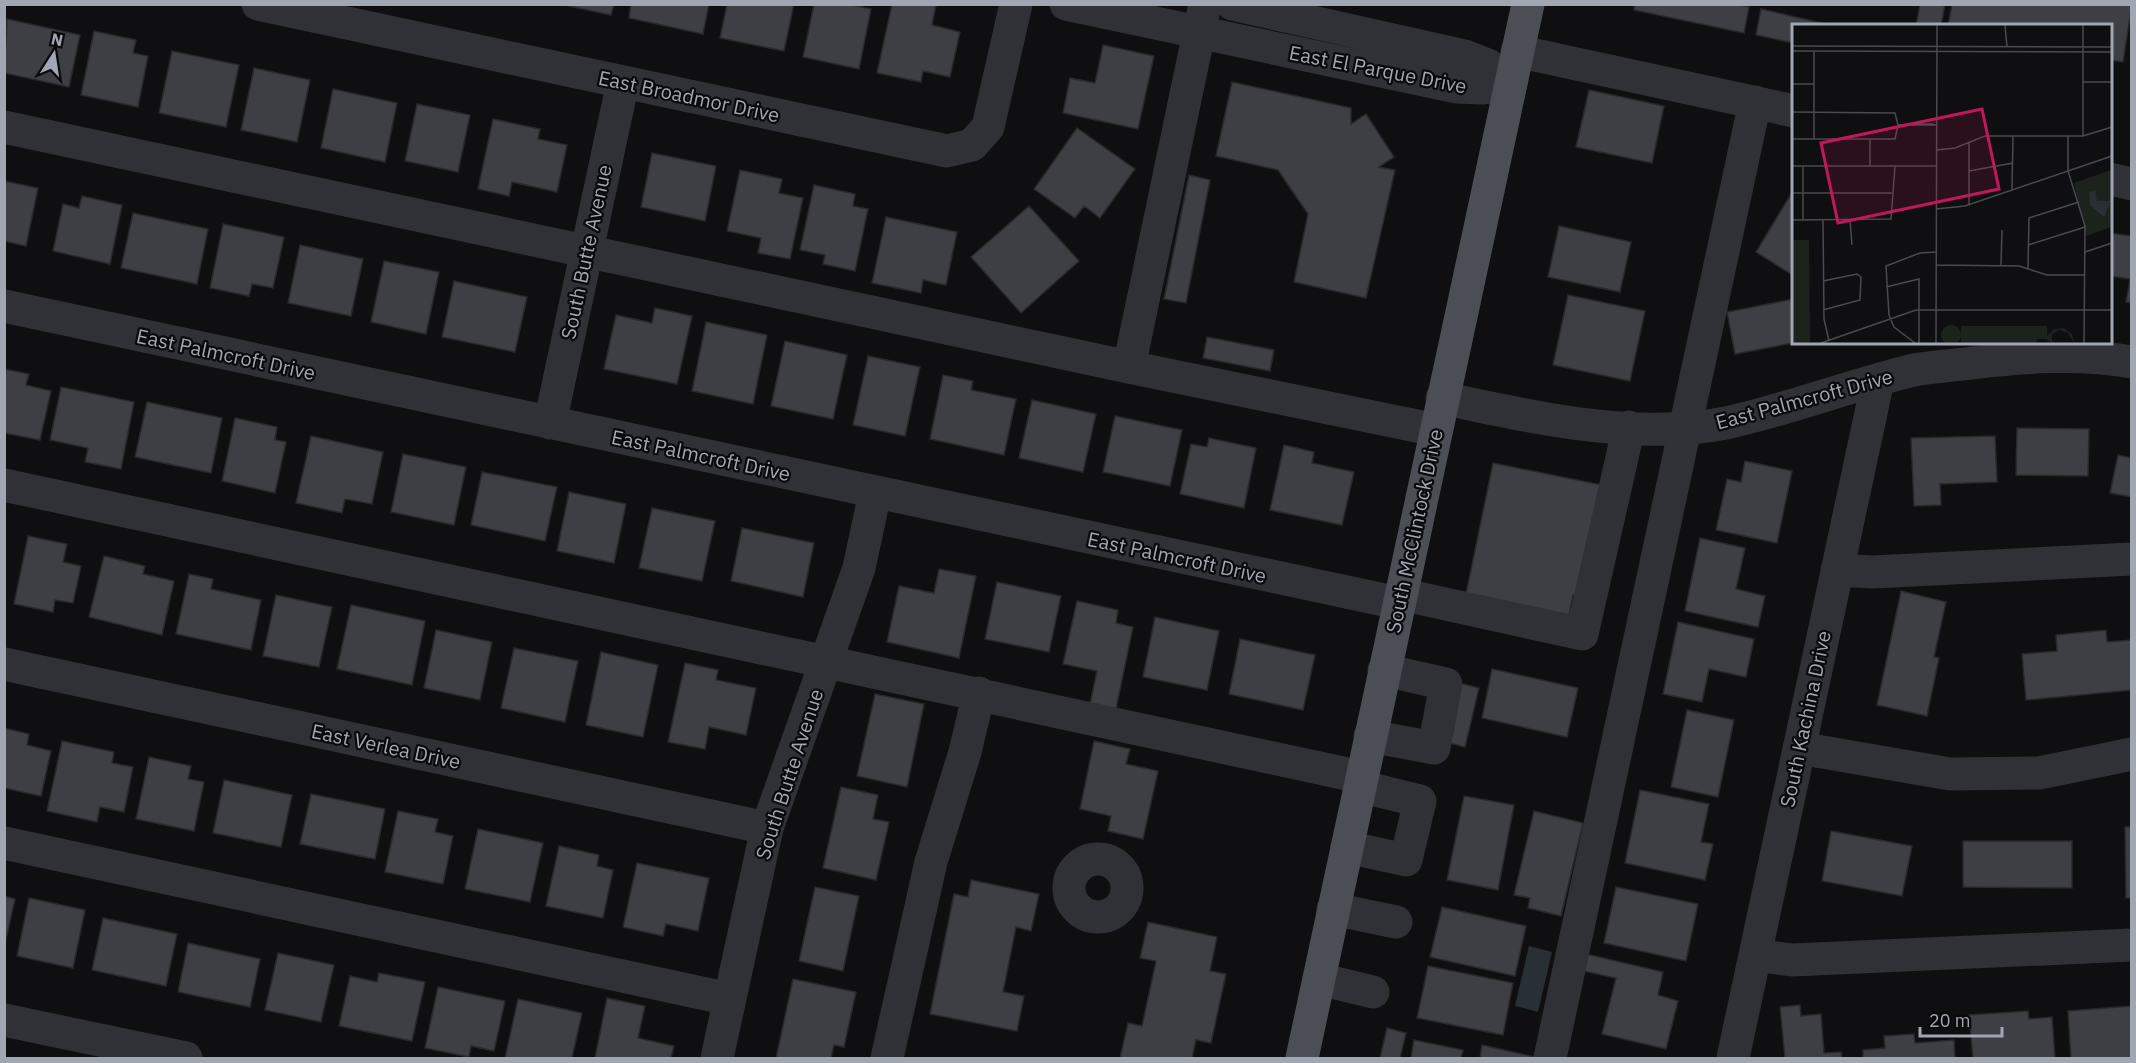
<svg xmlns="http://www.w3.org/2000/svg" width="2136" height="1063" font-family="'IBM Plex Sans',sans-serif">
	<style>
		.water { fill: #283036 }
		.building { fill: #3e3f44; stroke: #29292d; stroke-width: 1.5 }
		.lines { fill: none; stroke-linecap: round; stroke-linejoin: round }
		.minor { stroke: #303136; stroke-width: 33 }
		.major { stroke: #4c4e55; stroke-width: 33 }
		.labels { text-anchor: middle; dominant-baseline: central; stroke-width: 4.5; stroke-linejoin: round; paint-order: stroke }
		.street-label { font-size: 20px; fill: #a0a6b2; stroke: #0a0a0c }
		.inset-road { fill: none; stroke: #494b51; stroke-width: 1.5 }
		.view { fill: #c2185b; fill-opacity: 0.15; stroke: #c2185b; stroke-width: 3 }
		.inset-edge { fill: none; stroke: #a0a6b2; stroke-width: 3 }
	</style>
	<rect width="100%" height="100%" fill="#0f0f11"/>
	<!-- water -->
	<path class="water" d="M1529,946L1552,952L1538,1012L1515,1006Z"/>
	<!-- building -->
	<path class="building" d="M560,4H614L611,15Z
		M631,4H709L703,34L629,18Z
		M727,4H794L784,51L720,38Z
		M814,4H848L871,9L859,69L803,57Z
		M892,4L936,5L932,25L960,32L950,77L923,71L921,82L877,73Z
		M1635,4H1736L1749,7L1744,33L1634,10Z
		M1920,4H1945L1941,26H1916Z
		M1952,4H2132L2123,62L2110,60V26H1948Z
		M1761,9L1835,26H1794V43L1756,35Z
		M7,19L80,35L69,87L4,73Z
		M94,31L136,40L133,53L148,56L138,107L81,95Z
		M1103,45L1154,56L1138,129L1063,113L1070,78L1095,83Z
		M172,51L239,65L226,127L159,113Z
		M254,68L310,80L297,142L241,130Z
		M1232,82L1351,108V124L1366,114L1394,157L1379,167L1395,170L1366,298L1294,282L1308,214L1278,170L1216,156Z
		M333,89L397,103L385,162L321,148Z
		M1589,90L1664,106L1652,163L1576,147Z
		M417,104L470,115L458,172L405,161Z
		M493,119L540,129L538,139L567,145L557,192L512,182L509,196L478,189Z
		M1077,128L1135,169L1100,218L1084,206L1075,218L1034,189Z
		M652,153L716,166L705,221L641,207Z
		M740,170L782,179L779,193L803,198L790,259L758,253L761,238L727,231Z
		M1189,175L1210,180L1186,303L1164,299Z
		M4,181L38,188L26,246L4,241Z
		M814,185L855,194L853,206L868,209L855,271L823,264L825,255L800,250Z
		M1791,194L1794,196V276L1756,252Z
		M82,196L122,205L110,264L53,251L63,204L79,208Z
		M1029,206L1079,261L1021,313L971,257Z
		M133,213L208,229L197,284L121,268Z
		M886,217L957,232L946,285L923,280L921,293L872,283Z
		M223,224L284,237L273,288L252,284L249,296L210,288Z
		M1559,226L1631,242L1620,292L1548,277Z
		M2132,230V303L2126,302L2130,279L2110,276V233L2130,236Z
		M300,245L363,259L351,316L288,303Z
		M384,261L439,272L426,334L371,322Z
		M454,281L527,297L515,352L442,337Z
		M1568,295L1645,311L1630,381L1553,365Z
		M1794,299V342H1798L1735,354L1727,312Z
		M655,308L692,316L677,384L604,369L616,315L652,323Z
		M706,322L767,335L753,404L692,391Z
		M1207,337L1274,350L1270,371L1203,358Z
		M785,341L847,355L833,419L771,406Z
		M868,356L920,367L905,436L853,425Z
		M4,369L29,374L26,385L51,391L40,440L4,433Z
		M943,375L973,381L971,390L1016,399L1004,455L930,439Z
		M61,387L134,402L121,469L85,462L88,448L50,440Z
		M1032,400L1096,414L1083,472L1019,458Z
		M147,402L222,418L211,473L135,457Z
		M1115,416L1182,430L1170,486L1103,472Z
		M235,418L277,427L275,440L286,442L275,493L222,481Z
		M2017,428L2089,429L2088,476L2016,475Z
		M311,436L383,452L372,504L345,499L342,513L296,503Z
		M1995,436L1997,482L1940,484L1941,505L1914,506L1911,438Z
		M1209,438L1256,448L1244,508L1180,494L1191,444L1207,447Z
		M1284,445L1314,452L1312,463L1354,472L1342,525L1270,510Z
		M403,454L466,467L454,525L391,512Z
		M2118,455L2132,458V497L2110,493Z
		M1745,461L1792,471L1777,543L1716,530L1727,479L1741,482Z
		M1493,463L1602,485L1579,596L1573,595L1569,615L1466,594Z
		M482,472L557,487L545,541L471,525Z
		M569,492L626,504L614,563L557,551Z
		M652,508L715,521L702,581L639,568Z
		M742,528L814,543L803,597L731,581Z
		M28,536L67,544L63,562L81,566L73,603L55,600L53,612L14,604Z
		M1700,538L1745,548L1736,589L1765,596L1758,627L1685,611Z
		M104,556L145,566L143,574L174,581L162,635L89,617Z
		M939,569L976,576L959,658L887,642L899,586L934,593Z
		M189,574L213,579L211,589L261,600L251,650L176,634Z
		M997,582L1061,596L1049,652L985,639Z
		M1901,591L1946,602L1934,657L1939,658L1927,716L1877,705Z
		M276,595L332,607L319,667L263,656Z
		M1077,601L1118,610L1116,623L1133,627L1116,709L1090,704L1097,671L1063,664Z
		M351,605L425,621L412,685L337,669Z
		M1155,617L1219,631L1207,690L1143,677Z
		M1678,622L1754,639L1746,677L1709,669L1702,702L1663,694Z
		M436,630L492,642L480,700L424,688Z
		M2106,630L2107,642L2132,640V690L2026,700L2022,654L2057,651L2056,635Z
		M1240,639L1315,655L1303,710L1229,694Z
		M514,648L578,661L565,722L501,708Z
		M601,652L658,665L643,737L586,725Z
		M685,663L718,670L716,680L756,688L746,735L709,727L705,749L668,742Z
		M1492,669L1578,688L1567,737L1482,718Z
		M1459,683L1479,688L1465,747L1445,742Z
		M875,694L924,704L907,787L857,776Z
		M1687,710L1734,720L1718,797L1671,787Z
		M4,728L29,734L27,745L51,751L41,796L4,788Z
		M62,741L114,752L112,763L133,767L124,812L100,807L97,822L47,811Z
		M1094,741L1130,749L1126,764L1158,771L1143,839L1108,831L1111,816L1080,809Z
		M149,757L191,766L188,779L204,782L194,831L136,819Z
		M224,780L292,795L281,847L213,833Z
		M841,787L878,795L873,819L889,822L876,880L823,868Z
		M1640,790L1709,804L1701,842L1713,844L1705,880L1625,863Z
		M311,794L385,809L375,859L300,844Z
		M1464,796L1514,805L1498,890L1447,880Z
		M398,811L438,819L435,832L453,836L443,884L385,872Z
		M1534,811L1583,823L1561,916L1528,908L1530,898L1514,895Z
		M2125,827H2132V898H2126Z
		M478,829L543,843L530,902L465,889Z
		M1831,831L1912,846L1902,896L1822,881Z
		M1963,841H2072V888L1963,887Z
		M559,846L599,855L597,866L613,870L603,918L546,906Z
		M637,863L709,878L698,931L666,924L663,936L623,927Z
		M971,880L1039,894L1031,931L1016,927L1003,992L1024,996L1017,1031L930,1014L954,894L968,897Z
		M815,887L859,896L843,971L799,961Z
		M1616,887L1698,904L1686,961L1604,943Z
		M4,896L15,899L4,948Z
		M29,898L85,910L73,968L17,956Z
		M1442,907L1526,926L1515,976L1430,957Z
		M103,918L177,934L166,986L92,970Z
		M1148,922L1217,937L1210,971L1226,974L1211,1043L1196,1040L1192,1058H1120L1128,1023L1142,1026L1156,961L1140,958Z
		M188,943L260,959L250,1007L178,992Z
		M278,953L334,965L321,1022L265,1010Z
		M1586,954L1663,972L1658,995L1678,1001L1666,1049L1602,1034L1616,978L1583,971Z
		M1428,966L1513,983L1503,1035L1417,1018Z
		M379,973L425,982L412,1041L339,1026L350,976L377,982Z
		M793,979L856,992L844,1047L834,1045L831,1058H776Z
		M438,987L505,1001L494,1051L471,1046L469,1057L425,1048Z
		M607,998L645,1006L638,1038L674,1046L671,1058H595Z
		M518,999L582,1013L572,1058H505Z
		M1800,1005L1801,1016L1821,1014L1824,1053L1841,1052L1842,1058H1785L1780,1007Z
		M2132,1006V1058H2071L2068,1011Z
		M2028,1011L2029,1019L2052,1017L2055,1058H1973L1969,1015Z
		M1387,1028L1406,1033L1400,1058H1380Z
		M1914,1034L1915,1043L1954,1040L1955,1058H1863V1050L1885,1048L1884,1036Z
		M1414,1040L1463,1050L1461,1058H1411Z
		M1482,1045L1535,1057V1058H1480Z"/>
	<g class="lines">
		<!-- minor -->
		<path class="minor" d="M258,4L947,151L972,145L988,127L1016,4
			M1066,4L1457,87L1483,88L1511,83L1488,65L1465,56L1232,4
			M1517,51L1794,111
			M4,127L1129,367L1436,430
			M2110,179L2132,184
			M4,306L1398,603
			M1129,367L1205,4
			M1442,398C1531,417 1635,441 1726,423C1790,409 1851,385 1914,370C1930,367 1948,366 1964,364C2020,357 2076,352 2132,362
			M550,423L623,82
			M4,485L1361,777
			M1837,570L1873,572L2132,559
			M1400,594L1582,634L1629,427
			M4,664L767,828
			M1370,736L1434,748L1446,684L1384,670
			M1799,748L1950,774L2039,773L2132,754
			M4,843L729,999
			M1347,847L1406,860L1420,801L1359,786
			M1069 888a29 29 0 1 1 58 0a29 29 0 1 1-58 0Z
			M1333,909L1396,922
			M1755,955L1792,960L2132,945
			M1319,979L1373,992
			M4,1020L186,1058
			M717,1058L767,828L859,568L875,493
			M887,1058L931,862L965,752L979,693
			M1550,1058L1755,102
			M1733,1058L1878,380"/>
		<!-- major -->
		<path class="major" d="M1302,1058L1528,4"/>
	</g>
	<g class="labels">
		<!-- street labels -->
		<g class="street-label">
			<text transform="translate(1378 69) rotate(11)">East El Parque Drive</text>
			<text transform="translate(689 96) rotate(12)">East Broadmor Drive</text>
			<text transform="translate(586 252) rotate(-78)">South Butte Avenue</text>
			<text transform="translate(226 354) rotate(12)">East Palmcroft Drive</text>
			<text transform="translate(1804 399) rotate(-15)">East Palmcroft Drive</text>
			<text transform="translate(701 455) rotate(12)">East Palmcroft Drive</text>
			<text transform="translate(1414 531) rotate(-78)">South McClintock Drive</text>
			<text transform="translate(1177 557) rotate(12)">East Palmcroft Drive</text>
			<text transform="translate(1805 719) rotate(-78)">South Kachina Drive</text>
			<text transform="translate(386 746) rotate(12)">East Verlea Drive</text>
			<text transform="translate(789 774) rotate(-72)">South Butte Avenue</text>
		</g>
	</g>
	<!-- overview -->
	<g transform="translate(1792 24)">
		<rect width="320" height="320" fill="#0f0f11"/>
		<path d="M319,146V203L294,212L282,159ZM0,216H17L18,319H0ZM149 311a10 10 0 1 1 20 0a10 10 0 1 1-20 0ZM169,302H255V312L262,305L272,304L280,310L282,319L276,309L267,306L260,311V319L254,315H245L244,319H169Z" fill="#1c231c"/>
		<path d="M303,167L305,177H319L312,193L298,181L297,168Z" fill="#283036"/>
		<path class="inset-road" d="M213,1L215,23M291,1V112M0,22L320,23M0,27L320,28M290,58H320M0,60H22M0,88L103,89L106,101L103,115H0M120,100H140L144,101H106ZM276,112V147L293,202L292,319M22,115V27M78,115V142M145,126L163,124L193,112H291L320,103M0,142H144M11,142V195M177,147L221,139M220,165L221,112M0,169H100M177,180V118M144,185L173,182L320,132M0,196L99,195L103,142M31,196L32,295L37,317M58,196L60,221M236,221L293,203M293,228L320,219M144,241L227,242L255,251H293M209,241L210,206M236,244L237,194L287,178M94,263L127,255V319M31,286L68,276L69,253L65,250L31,257M29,319L124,286H320M123,319L102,303L97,291L94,242L128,229L144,228M144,319L145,1"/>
		<path class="view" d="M190,85L207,165L46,199L29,119Z"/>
		<rect width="320" height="320" class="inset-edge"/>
	</g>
	<!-- border -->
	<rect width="2136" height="1063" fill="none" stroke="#a0a6b2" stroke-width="12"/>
	<!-- north arrow -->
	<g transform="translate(54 54) rotate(12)" stroke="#0a0a0c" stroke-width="4.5" paint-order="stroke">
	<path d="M0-4.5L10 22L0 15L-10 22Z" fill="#a0a6b2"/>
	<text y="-9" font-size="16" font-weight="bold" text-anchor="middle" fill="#a0a6b2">N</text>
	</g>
	<!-- scale -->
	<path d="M1920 1027v9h82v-9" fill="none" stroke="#a0a6b2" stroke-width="3"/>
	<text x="1929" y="1027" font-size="18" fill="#a0a6b2" stroke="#0a0a0c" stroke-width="4.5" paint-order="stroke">20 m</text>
</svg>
